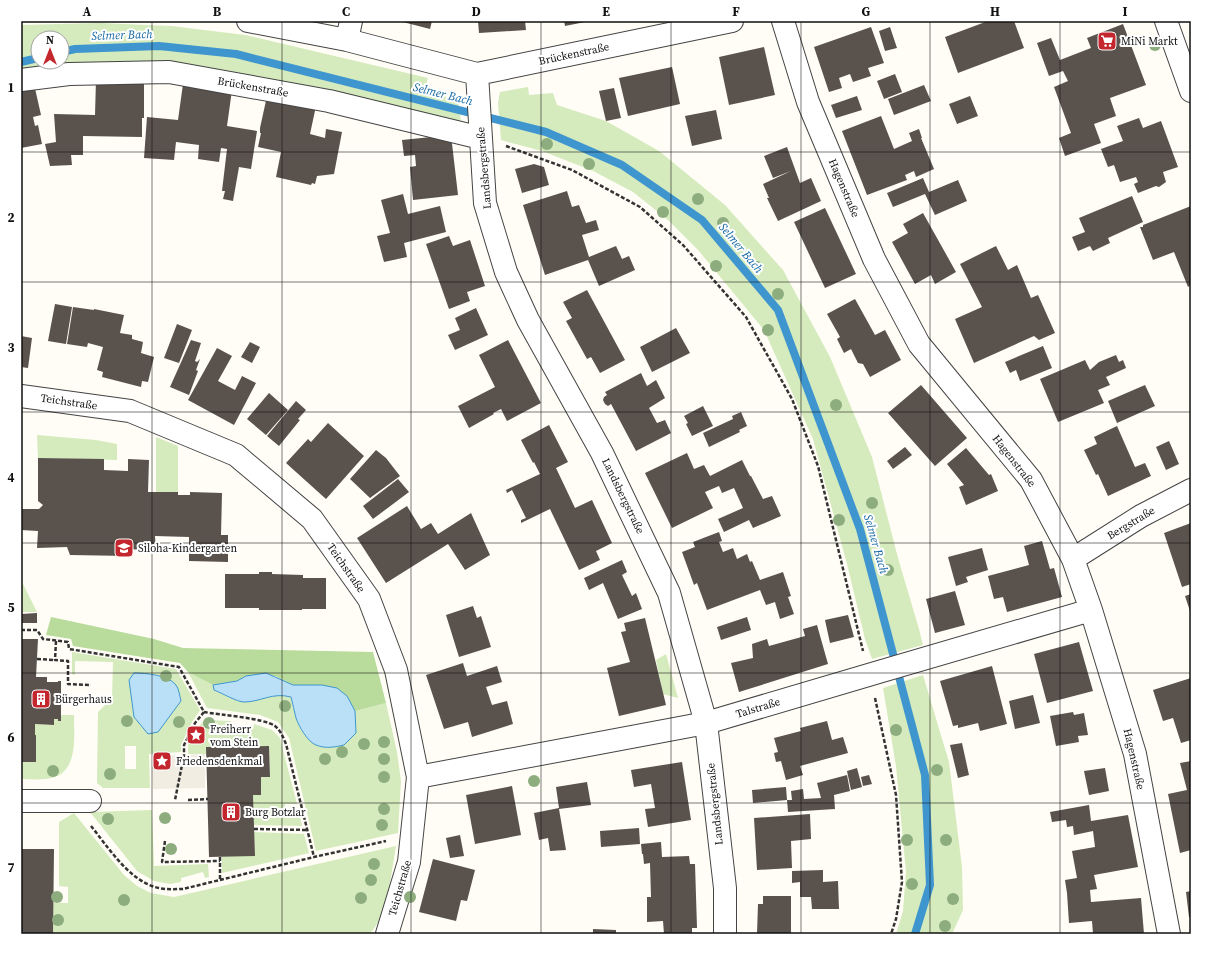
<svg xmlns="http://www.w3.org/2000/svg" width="1212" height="955" font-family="'Source Serif 4',serif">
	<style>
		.green { fill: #d5ebbd; fill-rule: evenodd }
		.forest { fill: #b9dc9c }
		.plaza { fill: #f1ede2 }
		.water { fill: #b9e0f7; stroke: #3f96cf }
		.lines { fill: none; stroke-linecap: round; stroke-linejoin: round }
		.stream { stroke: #3f96cf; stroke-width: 8 }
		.building { fill: #5a524d }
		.minor-casing { stroke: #444; stroke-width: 24 }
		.path { stroke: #333; stroke-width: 2.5; stroke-dasharray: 4 2; stroke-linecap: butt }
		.minor { stroke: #fff; stroke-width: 22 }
		.tree { fill: #8dad7f }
		.grid { fill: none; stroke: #111; stroke-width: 1; stroke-opacity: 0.55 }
		.labels { text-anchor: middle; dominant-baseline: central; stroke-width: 4; stroke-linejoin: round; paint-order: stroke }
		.poi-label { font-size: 11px; fill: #111; stroke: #fff; text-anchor: start }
		.street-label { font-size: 11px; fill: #111; stroke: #fff }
		.water-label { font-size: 12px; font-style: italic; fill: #1768a6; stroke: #fff }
		.neatline { fill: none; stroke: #111; stroke-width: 1.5 }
		.grid-label { font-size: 13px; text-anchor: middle; font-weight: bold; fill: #111 }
	</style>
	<rect width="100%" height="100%" fill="#fffdf5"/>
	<!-- green -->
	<path class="green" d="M99,23L172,26L245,35L428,78L424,91L458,100L461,121L252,78L21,73V25ZM38,38H62V62H38Z
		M528,87L529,95L553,93L557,105L606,121L659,151L725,205L783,270L830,357L872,457L898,558L919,629L923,645L872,659L865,639L847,564L813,439L764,330L698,250L668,220L633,192L593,171L542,151L501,140L498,103L500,92Z
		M37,435L96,440L117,444V460L38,458Z
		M156,437L178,446V492H156Z
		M21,580L37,612H21Z
		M72,652L176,669L200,710L192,722L181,745V752L149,754L150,788H103L97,783L98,712L112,698L113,662L75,661V675L72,674ZM149,673L165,678L176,686L164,723L158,731L148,734ZM125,746H136V769H125Z
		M666,654L678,698L663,694L656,660Z
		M188,672L213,685L214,690L242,702L257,700L275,695H284L291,697C295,709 296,724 304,734C307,738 312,742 316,745L356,733L355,711L386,703L397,752L401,781L398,833L316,851L289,738L278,722L260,715L207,708Z
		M923,675L949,762L962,867L963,910L952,934H896L903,911L906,872L896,766L883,688Z
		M61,715H74C74,739 79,776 46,779C38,780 29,779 21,779V762H36V736L35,735V724L53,725L54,719H58V721Z
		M205,720L231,721V727L253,729L254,724L272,730L280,738L297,804H285V812L299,811L302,826L254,825L253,795H261V777H270L269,746L207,747V754H188V745L197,728Z
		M152,810L154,866L208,864L209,877L205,878L203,872L181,878V882L170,884L154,881L137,871L90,812Z
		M74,813L124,875L137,886L151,893L174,897L396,846L387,902L379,921L370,934H53V903H68V887L59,886V822Z
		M254,832L304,834L309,853L222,873V856H255Z"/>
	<!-- forest -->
	<path class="forest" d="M51,617L154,639L183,648L373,652L386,703L355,711L347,696L322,685H293L275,676H246L237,681L213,685L188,672L180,663L73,646L71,639L46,635Z"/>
	<!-- plaza -->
	<path class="plaza" d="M205,754V788L153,789L152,756Z"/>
	<!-- water -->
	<path class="water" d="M134,673C146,673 168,675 176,685C179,689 180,697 181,701L158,732L148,734L134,717L129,680Z
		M266,673L293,685H322L337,688L347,696L355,711L356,733L344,745C336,747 325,749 316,745C308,742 299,727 296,718C294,711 293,704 291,697C272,692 261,702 244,702C237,702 222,693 214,690L213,685L237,681L246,676Z"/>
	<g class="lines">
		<!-- stream -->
		<path class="stream" d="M62,52L75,49L159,46L236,54L546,132L622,165L702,220L778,310L860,529L925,775L930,885L915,934
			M21,62L38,58"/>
	</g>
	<!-- building -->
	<path class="building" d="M399,21H432L430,29Z
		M478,21H525L526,30L479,33Z
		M564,21H584L585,22L565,26Z
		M988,21H1014L1024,48L958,73L945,37Z
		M1123,24L1146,85L1110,98L1116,116L1094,124L1101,143L1065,156L1059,138L1071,133L1054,87L1068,81L1063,71L1049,76L1037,43L1051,38L1060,60L1091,48L1087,38Z
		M871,27L884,63L868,68L871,76L853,82L850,74L839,78L842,88L829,92L814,47Z
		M890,27L897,48L885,51L879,31Z
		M764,47L775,95L729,105L719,57Z
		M672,67L680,104L628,116L619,78Z
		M895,74L902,92L884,99L877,81Z
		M96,80L144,81V118H142V137L83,136V155H71L72,165L50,166L45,144L56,142L54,114L95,115Z
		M34,84L41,115L33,117L35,126L38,125L42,144L21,148V87Z
		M183,84L232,90L227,126L257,131L251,169L239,167L233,201L223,199L225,191H222L227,149L221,148L219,162L198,159L199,145L176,142L174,160L144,158L147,117L178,120Z
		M924,85L931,101L894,115L888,99Z
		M614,88L621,118L606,121L599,91Z
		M267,96L316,106L310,134L325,138L326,129L342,132L334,174L317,176L315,184L312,183L311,185L276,177L281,152L258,147L261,133H260V128Z
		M857,96L862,110L836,118L831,105Z
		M970,96L978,116L957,124L949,104Z
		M716,110L722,139L692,146L685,116Z
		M881,116L894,149L912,141L909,133L919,129L922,138H921L934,169L916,177L914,171L905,175L907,180L867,195L842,131Z
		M1139,118L1143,128L1161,121L1178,167L1163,172L1166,182L1159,187L1156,186L1138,193L1134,184L1138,182L1136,177L1120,182L1114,165L1108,167L1101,149L1123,141L1117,126Z
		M451,135L458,195L413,200L410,167L416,166L415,155L404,156L402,140Z
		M787,147L800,183L811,178L821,201L778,221L767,198H769L763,184L791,171L773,178L764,156Z
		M534,164L544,167L549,185L522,193L515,169Z
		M923,178L929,192L958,180L967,201L935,215L925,194L893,207L887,193Z
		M567,191L572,207L579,205L586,223L596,220L599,230L582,235L589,257L616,246L622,259L629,256L635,270L599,286L588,260L545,275L523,205Z
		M403,194L408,214L440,206L446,232L404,243L407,257L384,262L377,236L390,233L381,200Z
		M1132,196L1143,222L1108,238L1110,243L1093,251L1090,246L1078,251L1072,237L1085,232L1079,218Z
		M1191,206V285L1188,287L1174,252L1153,260L1140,227H1143V225Z
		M825,208L856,274L825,288L794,222Z
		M923,213L956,272L935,284L931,275L915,284L892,242L908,233L903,224Z
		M449,236L453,246L470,240L485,286L467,292L470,301L449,309L426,244Z
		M996,246L1008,270L1017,265L1031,298L1038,295L1055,333L1039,340L1034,336L974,363L955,319L982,307L960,264Z
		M587,290L625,360L600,373L591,357L587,359L566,321L572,318L563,302Z
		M855,299L875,335L885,330L901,360L870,377L863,364L858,363L851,349L844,353L837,339L840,337L827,314Z
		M55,304L72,307L66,344L48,341Z
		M73,307L94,310V309L124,315L120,333L132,335V339L143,342L141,353L154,357L148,382L142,381L141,387L102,377L103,372L97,370L103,347L88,343L87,347L67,344Z
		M476,308L488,335L455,350L448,335L460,330L455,318Z
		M177,324L192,330L179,363L164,358Z
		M676,328L690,353L652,372L640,347Z
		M21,336L32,338L28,368L21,367Z
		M191,340L201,343L195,361L197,362L200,359L196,370L198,371L189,395L170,387Z
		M508,340L541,403L507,421L501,409L493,413L494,414L469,428L458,406L495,387L479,355Z
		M250,342L260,347L252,363L241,357Z
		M1043,346L1052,368L1020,381L1016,370L1010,373L1005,362Z
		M217,348L232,356L218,381L235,390L242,376L256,383L234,425L188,400Z
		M1116,355L1119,362L1123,360L1126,368L1106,377L1110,385L1098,390L1104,403L1058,422L1040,379L1085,360L1090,370L1099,362Z
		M641,373L647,386L656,380L665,398L649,408L657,423L665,420L671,433L636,451L611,404L608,406L605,404L603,400L604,397L607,395L605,392Z
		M921,385L967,438L935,466L888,413Z
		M1145,385L1155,406L1117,423L1108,401Z
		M269,393L288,410L266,435L247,419Z
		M296,401L306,410L298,419L300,420L279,446L267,436Z
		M703,406L713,426L692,436L686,424L688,423L684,416Z
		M741,412L747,426L739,430L740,432L709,447L703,433L733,419L732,416Z
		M328,423L364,456L326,499L286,463L308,439L311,442Z
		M549,425L568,462L556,468L575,508L592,500L612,543L596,551L600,560L579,570L550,509L521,523V520L526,518L512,490L507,493L506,490L540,474L534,462L533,463L521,440Z
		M1117,426L1135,467L1145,463L1151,476L1108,496L1098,474L1096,475L1084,450L1097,444L1094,437Z
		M1169,441L1179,464L1166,470L1156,447Z
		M905,447L912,455L893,469L887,461Z
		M966,448L989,475L991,474L998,491L966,505L959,487L964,485L947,464Z
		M376,450L386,458L400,476L370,498L350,479Z
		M687,453L694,469L704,465L710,476L742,460L750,476H751L763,499L772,496L781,516L753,528L749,520L724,532L718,519L743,508L734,488L722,493L719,486L705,492L713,508L672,528L645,473Z
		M38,458L104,459V470L128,471V459L149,460L148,492H178V495H190V492L222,493L221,535H228V562L189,561V537L155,536L156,551L129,549V556L70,555L67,547L37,548L38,531L21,530V509H39L43,505L38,501Z
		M398,479L409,492L373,519L363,506Z
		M407,506L421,529L431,523L438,534L471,513L490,555L465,570L448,544L386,583L357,538Z
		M1191,523V584L1182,587L1164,533Z
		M719,532L722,541L719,542L723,552L733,548L737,559L747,554L750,562L752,561L760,580L783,572L791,596L788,597L794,614L780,619L775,602L766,605L760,590L707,610L697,583L694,585L682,552L695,547L693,542Z
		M1042,541L1050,569L1054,568L1062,597L1007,612L1003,597L994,599L988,576L1029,565L1024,546Z
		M982,548L988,570L966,577L968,582L956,586L948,557Z
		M622,560L627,572L622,575L632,596L636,593L642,609L618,619L603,583L589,590L584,578Z
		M259,572H272V574L303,575V578H326V609H302V610H259V608H225V574H259Z
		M955,591L965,625L935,633L926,599Z
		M1191,594V614L1185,596Z
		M473,606L477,618L481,616L491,647L459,657L446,615Z
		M37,613V623H21V614Z
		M848,615L854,637L830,643L825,620Z
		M747,617L751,630L721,640L717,627Z
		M645,618L666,705L619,716L607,668L630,662L621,632L626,631L624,623Z
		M817,625L828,664L739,692L731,663L753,658L752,644L767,639L769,646L805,636L803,629Z
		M21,639H38L36,677H47V682H58V681H61V721H58V719H54V725L35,724V735H36V762H21Z
		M1079,642L1093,691L1047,703L1034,654Z
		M463,663L467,676L497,666L502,682L486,687L492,705L507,701L513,724L472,737L468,722L444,729L426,675Z
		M992,666L1007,724L980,731L978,723L958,728V725L953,726L940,681Z
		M1191,678V740L1181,743L1173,718L1163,721L1153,690Z
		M1033,695L1040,723L1015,729L1009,701Z
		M1073,712L1074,715L1084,713L1088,735L1078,736L1079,742L1056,746L1050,716Z
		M827,721L832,740L843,737L848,753L800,766L803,775L786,780L781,761L776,762L774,753L778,752L774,738L801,731L800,728Z
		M962,743L969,775L958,778L950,745Z
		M269,746L270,777H261V795H253L255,856L209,857L206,747Z
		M1191,761V850L1180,853L1168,794L1187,790L1180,763Z
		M682,762L691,820L648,827L645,809L655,808L651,784L634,787L631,770Z
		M857,768L862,787L851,790L847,771Z
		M1105,768L1109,791L1089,795L1084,771Z
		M847,775L850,791L834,795L835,809L788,812L787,800H792L791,791L803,789L804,799L821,798L817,783Z
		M869,775L872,784L863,786L861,777Z
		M587,782L591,805L559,809L566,850L550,851L548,838L539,840L534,813L559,808L556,787Z
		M512,786L521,835L475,844L466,795Z
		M786,787L787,800L753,803L752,790Z
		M1089,805L1091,821L1128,815L1138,867L1094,875L1097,889L1090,890L1091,902L1141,898L1144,934H1093L1092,921L1069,923L1067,893L1065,880L1077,878L1072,851L1095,847L1093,831L1074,835L1073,826L1067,827L1066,820L1052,822L1050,812Z
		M810,814L811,839L791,841L792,868L757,870L754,818Z
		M639,828L640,844L601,847L600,831Z
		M460,835L464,856L450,858L446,838Z
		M661,842L662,857L689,856L690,864H695L697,928H692V934H664L663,921L647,922V897H651L650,863L644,864L643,854H642L641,844Z
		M21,849H54L53,934H21Z
		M433,859L475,870L467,901L461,900L456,921L419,912Z
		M823,870V882L838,881L839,909H812L811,897H800V882L792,883V871Z
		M1191,891V917H1189L1186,892Z
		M763,896H791V934H757L758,904H763Z
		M593,929L616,930V934H593Z"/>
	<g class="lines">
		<!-- minor casing -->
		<g class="minor-casing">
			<path id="minor" d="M248,21L347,40L477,74L732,21
				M783,21L808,102L874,259L919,344L1031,480L1073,559L1091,610L1135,754L1169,934
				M1166,21L1191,91
				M347,40L351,21
				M477,74L485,203L506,272L528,320L602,453L669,593L706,723L725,888V934
				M21,80L69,74L169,72L329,101L481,138
				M21,396L130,411L236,455L312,519L369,599L396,670L418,777L409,862L387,934
				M1073,559L1141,516L1191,490
				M418,777L706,723L882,671L1091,610
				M21,801H90"/>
		</g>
		<!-- path -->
		<path class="path" d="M506,146L572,170L640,207L683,245L746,317L792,399L818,466L863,651
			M21,630H37L43,639L68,642L69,649L179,667L204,712L195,723L184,745V755L175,800
			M56,641L55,660L68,661V684L91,685
			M37,659L55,660
			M875,698L896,795L902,882L896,919L891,934
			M204,712C220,715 264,718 275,726C281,731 283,737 286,744L314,857
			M188,800L208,799
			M91,826C108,847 128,879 155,887C164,890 174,889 183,889L314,857L386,841
			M254,829L307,830
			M165,841L162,862L220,861
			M220,857V880"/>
		<!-- minor -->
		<use href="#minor" class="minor"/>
	</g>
	<!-- trees -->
	<g class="tree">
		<circle cx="1155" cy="45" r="6"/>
		<circle cx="547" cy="144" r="6"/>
		<circle cx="589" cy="164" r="6"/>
		<circle cx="698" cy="199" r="6"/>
		<circle cx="663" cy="212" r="6"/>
		<circle cx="723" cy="223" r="6"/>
		<circle cx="716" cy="266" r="6"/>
		<circle cx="757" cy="267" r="6"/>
		<circle cx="778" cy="294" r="6"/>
		<circle cx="768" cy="330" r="6"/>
		<circle cx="836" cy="405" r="6"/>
		<circle cx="872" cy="503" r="6"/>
		<circle cx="839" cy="520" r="6"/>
		<circle cx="888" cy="570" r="6"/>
		<circle cx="166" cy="676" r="6"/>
		<circle cx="285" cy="706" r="6"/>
		<circle cx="127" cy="721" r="6"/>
		<circle cx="179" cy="722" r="6"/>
		<circle cx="209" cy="723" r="6"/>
		<circle cx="896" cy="730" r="6"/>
		<circle cx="384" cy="742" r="6"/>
		<circle cx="364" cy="744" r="6"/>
		<circle cx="342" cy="752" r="6"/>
		<circle cx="325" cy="759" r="6"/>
		<circle cx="384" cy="759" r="6"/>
		<circle cx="937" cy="770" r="6"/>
		<circle cx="53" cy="771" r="6"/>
		<circle cx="110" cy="774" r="6"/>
		<circle cx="384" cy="777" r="6"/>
		<circle cx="534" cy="781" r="6"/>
		<circle cx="384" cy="809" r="6"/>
		<circle cx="165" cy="818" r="6"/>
		<circle cx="108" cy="819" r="6"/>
		<circle cx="382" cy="825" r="6"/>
		<circle cx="907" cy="840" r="6"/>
		<circle cx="946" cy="840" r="6"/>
		<circle cx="171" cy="849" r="6"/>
		<circle cx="374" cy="864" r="6"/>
		<circle cx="371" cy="880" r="6"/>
		<circle cx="912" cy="884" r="6"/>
		<circle cx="57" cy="897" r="6"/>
		<circle cx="410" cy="897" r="6"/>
		<circle cx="361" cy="898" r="6"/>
		<circle cx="953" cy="899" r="6"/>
		<circle cx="124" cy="900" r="6"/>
		<circle cx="58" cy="920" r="6"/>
		<circle cx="945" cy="926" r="6"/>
	</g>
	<!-- grid -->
	<path class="grid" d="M152,21V934M282,21V934M411,21V934M541,21V934M671,21V934M801,21V934M930,21V934M1060,21V934M21,152H1191M21,282H1191M21,412H1191M21,543H1191M21,673H1191M21,803H1191"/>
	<!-- icons -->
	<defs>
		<g id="supermarket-square" transform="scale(1)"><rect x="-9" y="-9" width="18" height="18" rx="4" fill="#c4262e" stroke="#fff"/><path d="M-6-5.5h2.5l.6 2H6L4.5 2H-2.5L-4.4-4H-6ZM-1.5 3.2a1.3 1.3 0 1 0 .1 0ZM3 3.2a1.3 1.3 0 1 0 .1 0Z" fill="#fff"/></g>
		<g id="school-square" transform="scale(1)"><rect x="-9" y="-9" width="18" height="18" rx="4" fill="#c4262e" stroke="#fff"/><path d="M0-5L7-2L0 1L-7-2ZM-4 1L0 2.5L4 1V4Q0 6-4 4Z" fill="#fff"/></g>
		<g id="building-square" transform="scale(1)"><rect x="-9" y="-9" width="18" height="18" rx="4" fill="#c4262e" stroke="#fff"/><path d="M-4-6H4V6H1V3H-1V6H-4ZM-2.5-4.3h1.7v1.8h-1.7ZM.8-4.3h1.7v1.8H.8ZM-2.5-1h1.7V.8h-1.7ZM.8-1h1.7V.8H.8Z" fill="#fff"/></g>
		<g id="sight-square" transform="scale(1)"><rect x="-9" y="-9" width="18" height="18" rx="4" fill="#c4262e" stroke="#fff"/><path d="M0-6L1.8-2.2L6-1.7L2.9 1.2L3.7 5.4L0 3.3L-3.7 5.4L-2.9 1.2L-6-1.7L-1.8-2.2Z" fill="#fff"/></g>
	</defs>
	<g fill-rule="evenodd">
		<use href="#supermarket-square" x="1107" y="41"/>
		<use href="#school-square" x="124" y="548"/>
		<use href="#building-square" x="41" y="699"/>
		<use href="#sight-square" x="196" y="735"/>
		<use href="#sight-square" x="162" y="761"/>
		<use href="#building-square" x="231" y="812"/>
	</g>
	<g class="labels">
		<!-- poi labels -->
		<g class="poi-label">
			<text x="1121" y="41">MiNi Markt</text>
			<text x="138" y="548">Siloha-Kindergarten</text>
			<text x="55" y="699">Bürgerhaus</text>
			<text x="210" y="729">Freiherr<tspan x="210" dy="13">vom Stein</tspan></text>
			<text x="176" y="761">Friedensdenkmal</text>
			<text x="245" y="812">Burg Botzlar</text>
		</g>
		<!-- street labels -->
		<g class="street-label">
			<text transform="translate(574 54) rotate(-12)">Brückenstraße</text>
			<text transform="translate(253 87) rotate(10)">Brückenstraße</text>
			<text transform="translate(484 168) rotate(-95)">Landsbergstraße</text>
			<text transform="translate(844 188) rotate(67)">Hagenstraße</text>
			<text transform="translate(69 402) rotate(8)">Teichstraße</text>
			<text transform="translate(1014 461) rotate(52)">Hagenstraße</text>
			<text transform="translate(623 496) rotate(64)">Landsbergstraße</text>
			<text transform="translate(1131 523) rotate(-31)">Bergstraße</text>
			<text transform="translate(346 568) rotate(55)">Teichstraße</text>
			<text transform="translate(758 708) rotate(-17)">Talstraße</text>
			<text transform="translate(1134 759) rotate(77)">Hagenstraße</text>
			<text transform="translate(715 804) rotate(-96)">Landsbergstraße</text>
			<text transform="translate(400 888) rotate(-74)">Teichstraße</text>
		</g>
		<!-- water labels -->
		<g class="water-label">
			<text transform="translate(122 35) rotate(-2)">Selmer Bach</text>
			<text transform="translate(443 94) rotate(14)">Selmer Bach</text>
			<text transform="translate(741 248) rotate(50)">Selmer Bach</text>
			<text transform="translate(876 544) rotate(74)">Selmer Bach</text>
		</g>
	</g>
	<!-- border -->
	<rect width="1212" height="955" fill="none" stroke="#ffffff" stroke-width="44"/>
	<!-- north arrow -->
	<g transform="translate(50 50)"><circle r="19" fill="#ffffff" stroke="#a0a0a0"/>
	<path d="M0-3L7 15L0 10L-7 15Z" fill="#c4262e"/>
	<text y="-6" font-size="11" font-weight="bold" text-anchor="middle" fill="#111111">N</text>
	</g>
	<rect x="22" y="22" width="1168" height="911" class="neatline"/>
	<g class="grid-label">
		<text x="87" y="16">A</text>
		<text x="217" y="16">B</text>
		<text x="346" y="16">C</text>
		<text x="476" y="16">D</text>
		<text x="606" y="16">E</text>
		<text x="736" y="16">F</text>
		<text x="866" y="16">G</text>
		<text x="995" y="16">H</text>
		<text x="1125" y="16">I</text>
		<text x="11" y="92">1</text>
		<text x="11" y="222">2</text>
		<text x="11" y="352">3</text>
		<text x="11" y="482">4</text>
		<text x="11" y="612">5</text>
		<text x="11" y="742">6</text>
		<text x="11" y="872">7</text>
	</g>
</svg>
